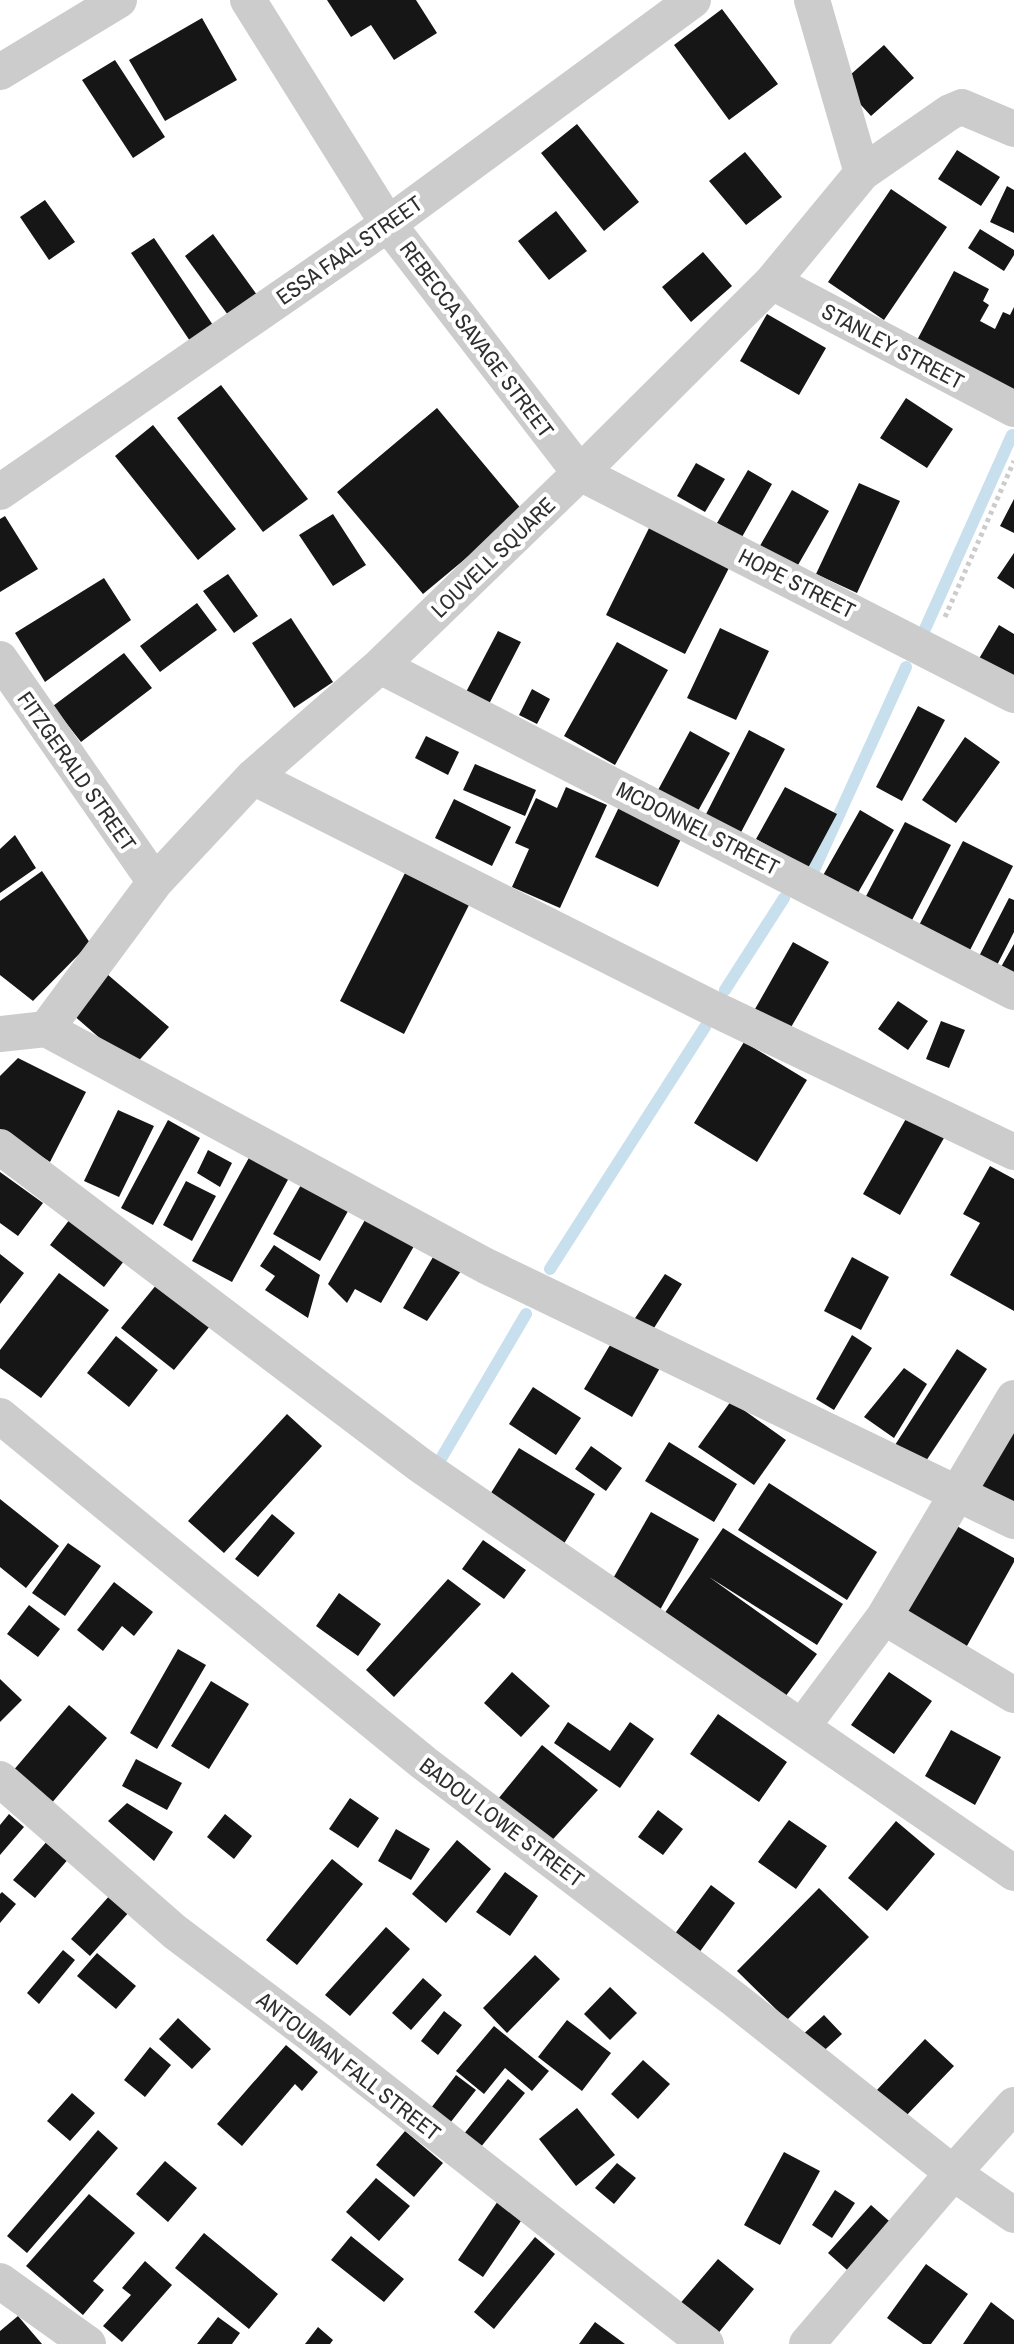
<svg xmlns="http://www.w3.org/2000/svg" width="1014" height="2344" font-family="'Archivo Narrow',sans-serif">
	<style>
		.lines { fill: none; stroke-linecap: round; stroke-linejoin: round }
		.stream { stroke: #c8dfed; stroke-width: 12 }
		.building { fill: #161616 }
		.path { stroke: #ccc; stroke-width: 5; stroke-dasharray: 4 4; stroke-linecap: butt }
		.minor { stroke: #ccc; stroke-width: 36 }
		.labels { text-anchor: middle; dominant-baseline: central; stroke-width: 8; stroke-linejoin: round; paint-order: stroke }
		.street-label { font-size: 22px; fill: #2f2f2f; stroke: #fff }
	</style>
	<rect width="100%" height="100%" fill="#fff"/>
	<g class="lines">
		<!-- stream -->
		<path class="stream" d="M925,629L1012,435
			M814,870L906,667
			M725,990L784,898
			M550,1269L705,1027
			M439,1462L526,1314"/>
	</g>
	<!-- building -->
	<path class="building" d="M327,0H416L437,33L394,60L371,25L351,37Z
		M722,9L778,84L729,120L674,45Z
		M202,18L237,80L165,121L129,60Z
		M884,45L914,78L871,116L841,83Z
		M115,60L165,137L133,158L82,80Z
		M577,124L639,202L604,231L541,153Z
		M957,150L1000,177L981,206L938,179Z
		M745,152L782,197L746,225L709,181Z
		M1007,186L1014,190V233L990,222Z
		M891,189L947,227L884,320L828,282Z
		M45,200L75,242L49,260L20,217Z
		M556,211L587,251L549,280L518,241Z
		M980,229L1014,250V255L1004,271L968,248Z
		M213,234L257,295L228,315L185,256Z
		M154,238L217,331L194,347L131,253Z
		M703,252L732,286L691,322L662,287Z
		M954,271L989,289L983,301L989,305L980,321L995,329L1003,312L1010,315L1014,307V393L916,342Z
		M767,314L826,348L799,395L740,361Z
		M221,385L308,499L263,532L177,418Z
		M906,398L953,429L927,468L880,438Z
		M437,408L523,511L423,594L337,492Z
		M153,425L236,529L198,560L115,456Z
		M696,463L725,479L705,512L677,496Z
		M748,470L772,484L742,537L717,523Z
		M859,483L900,501L857,593L816,574Z
		M792,490L829,511L794,572L757,551Z
		M1014,499V533L1000,526Z
		M333,514L366,565L333,586L299,535Z
		M5,516L38,569L0,592V519Z
		M651,524L731,564L685,654L606,615Z
		M1014,553V589L997,578Z
		M228,574L258,616L234,633L203,591Z
		M104,578L131,620L45,682L15,633Z
		M197,603L217,630L160,672L140,646Z
		M291,618L333,682L294,708L252,643Z
		M999,625L1014,634V682L977,662Z
		M720,628L769,651L736,720L687,698Z
		M498,631L521,642L489,704L466,692Z
		M617,642L668,670L615,765L564,736Z
		M124,653L152,688L81,742L53,706Z
		M532,689L550,699L537,724L519,715Z
		M918,706L945,720L902,801L876,787Z
		M749,730L785,749L738,838L703,820Z
		M690,731L730,753L698,811L658,790Z
		M426,736L459,752L448,775L415,758Z
		M965,737L1000,762L956,823L922,800Z
		M475,764L536,790L525,816L463,790Z
		M566,787L607,805L560,908L512,887L529,849L515,843L536,798L557,808Z
		M785,787L837,814L808,868L756,839Z
		M454,799L511,827L492,866L435,838Z
		M620,805L683,835L658,887L595,857Z
		M860,810L894,830L855,898L821,879Z
		M905,822L951,845L910,924L864,900Z
		M15,835L36,868L0,893V849Z
		M963,841L1013,866L967,956L916,931Z
		M42,871L90,943L33,1001L0,975V901Z
		M405,873L469,905L404,1034L340,1001Z
		M1009,898L1014,900V932L993,973L975,964Z
		M793,942L829,962L790,1029L755,1009Z
		M1014,944V974L1001,967Z
		M107,974L169,1027L133,1067L72,1014Z
		M898,1001L928,1021L908,1050L878,1029Z
		M941,1021L965,1030L949,1068L926,1059Z
		M744,1042L807,1080L757,1162L694,1123Z
		M18,1058L86,1092L50,1162L0,1129V1076Z
		M118,1110L154,1126L119,1197L84,1181Z
		M907,1117L944,1138L900,1215L863,1194Z
		M168,1120L200,1138L153,1225L121,1208Z
		M208,1150L232,1163L220,1187L197,1173Z
		M251,1154L290,1176L232,1282L192,1261Z
		M990,1166L1014,1179V1311L950,1275L980,1223L963,1214Z
		M0,1172L43,1203L18,1236L0,1223Z
		M305,1178L352,1204L320,1261L273,1234Z
		M186,1181L216,1196L192,1241L163,1225Z
		M369,1213L417,1241L381,1303L355,1289L347,1303L328,1284Z
		M70,1219L124,1261L104,1287L50,1245Z
		M274,1245L320,1275L308,1318L265,1290L275,1276L260,1266Z
		M436,1252L463,1268L427,1321L403,1308Z
		M0,1254L24,1273L0,1304Z
		M852,1257L889,1277L861,1330L824,1311Z
		M59,1273L109,1310L41,1398L0,1368V1350Z
		M665,1274L682,1284L647,1339L629,1327Z
		M157,1284L210,1326L174,1370L121,1328Z
		M852,1335L872,1348L834,1410L816,1399Z
		M116,1336L158,1370L129,1407L87,1373Z
		M613,1340L660,1368L632,1417L584,1389Z
		M957,1349L987,1369L924,1464L895,1445Z
		M904,1368L927,1384L894,1438L864,1417Z
		M533,1387L581,1418L556,1455L509,1424Z
		M731,1401L786,1440L754,1485L698,1447Z
		M287,1414L322,1446L224,1553L188,1521Z
		M1014,1421V1513L974,1491Z
		M669,1442L737,1484L714,1522L645,1481Z
		M591,1446L622,1468L606,1491L575,1469Z
		M519,1448L595,1494L560,1550L484,1504Z
		M769,1483L877,1552L847,1600L738,1530Z
		M0,1499L59,1546L26,1588L0,1567Z
		M651,1512L699,1539L660,1610L611,1582Z
		M272,1514L295,1533L258,1577L235,1559Z
		M955,1525L1014,1558V1562L963,1653L903,1620Z
		M723,1528L843,1604L817,1645L709,1577L817,1654L782,1701L662,1617Z
		M483,1540L526,1570L504,1599L462,1569Z
		M68,1543L101,1566L65,1616L32,1593Z
		M448,1579L481,1604L394,1697L366,1670Z
		M114,1582L153,1612L134,1636L122,1626L103,1651L77,1630Z
		M339,1593L381,1624L358,1656L316,1626Z
		M29,1605L60,1629L38,1657L7,1634Z
		M178,1649L206,1665L157,1749L130,1733Z
		M512,1672L550,1706L521,1737L484,1703Z
		M889,1672L932,1701L894,1754L851,1725Z
		M0,1679L22,1700L0,1722Z
		M211,1681L249,1704L209,1769L171,1746Z
		M69,1705L107,1738L50,1805L12,1772Z
		M718,1714L787,1762L759,1802L690,1754Z
		M568,1722L610,1751L630,1722L654,1739L620,1788L554,1743Z
		M951,1730L1001,1757L975,1805L925,1776Z
		M542,1745L598,1790L545,1848L494,1804Z
		M136,1759L182,1783L167,1810L122,1786Z
		M350,1798L379,1818L358,1848L329,1829Z
		M127,1803L173,1832L154,1861L108,1821Z
		M658,1810L683,1829L663,1855L638,1837Z
		M9,1814L24,1827L0,1855V1825Z
		M225,1814L252,1836L234,1859L207,1837Z
		M789,1820L827,1846L796,1889L758,1862Z
		M896,1821L935,1854L887,1911L848,1878Z
		M396,1829L430,1849L411,1880L378,1861Z
		M49,1839L70,1857L35,1898L13,1880Z
		M457,1840L491,1869L446,1923L412,1894Z
		M332,1859L363,1884L297,1965L266,1940Z
		M505,1872L538,1896L510,1936L476,1912Z
		M711,1885L735,1903L696,1957L671,1939Z
		M819,1888L869,1937L787,2020L737,1971Z
		M2,1892L16,1904L0,1923V1894Z
		M111,1894L130,1911L90,1956L71,1939Z
		M386,1927L410,1949L350,2016L325,1995Z
		M63,1950L75,1960L39,2004L27,1993Z
		M97,1953L136,1986L116,2009L77,1976Z
		M535,1955L560,1979L507,2033L483,2008Z
		M423,1978L442,1995L411,2030L392,2013Z
		M610,1987L637,2013L610,2040L584,2014Z
		M444,2011L462,2025L438,2055L421,2041Z
		M824,2015L842,2034L816,2058L798,2039Z
		M178,2018L211,2049L192,2069L159,2039Z
		M567,2020L611,2053L582,2091L538,2057Z
		M494,2026L549,2071L532,2091L505,2068L484,2094L456,2071Z
		M925,2039L954,2066L904,2118L876,2091Z
		M286,2045L318,2072L302,2091L295,2084L242,2146L217,2124Z
		M150,2047L171,2065L145,2097L124,2080Z
		M643,2060L670,2084L638,2119L611,2094Z
		M456,2075L476,2090L450,2123L431,2108Z
		M508,2079L525,2093L480,2148L463,2135Z
		M72,2093L95,2113L70,2141L47,2121Z
		M577,2108L615,2155L576,2186L539,2139Z
		M98,2130L118,2148L27,2253L7,2236Z
		M405,2131L443,2163L414,2197L376,2165Z
		M784,2152L820,2171L780,2245L744,2225Z
		M165,2161L197,2188L168,2222L136,2194Z
		M617,2163L636,2178L614,2204L595,2188Z
		M376,2178L410,2206L379,2241L346,2212Z
		M835,2190L855,2203L832,2238L812,2225Z
		M89,2194L135,2233L93,2281L104,2290L83,2315L26,2266Z
		M498,2201L523,2218L483,2277L458,2260Z
		M871,2205L897,2228L855,2277L828,2253Z
		M204,2233L278,2294L249,2329L175,2268Z
		M351,2236L404,2279L384,2302L331,2260Z
		M535,2237L555,2254L494,2329L474,2312Z
		M718,2259L754,2289L716,2336L678,2306Z
		M145,2261L172,2285L122,2342L103,2326L131,2295L122,2288Z
		M926,2264L968,2294L931,2344H923L887,2318Z
		M991,2302L1014,2320V2344H963Z
		M18,2316L42,2344H0V2331Z
		M218,2317L240,2333L232,2344H197Z
		M595,2322L625,2344H579Z
		M318,2327L333,2340L330,2344H305Z"/>
	<g class="lines">
		<!-- path -->
		<path class="path" d="M945,617L1014,461"/>
		<!-- minor -->
		<path class="minor" d="M248,0L388,224L580,473L1014,695
			M812,0L862,173
			M0,72L119,0
			M772,282L1014,409
			M0,492L388,224L693,0
			M0,659L155,882
			M380,666L1014,992
			M253,777L710,1007L1014,1152
			M46,1029L155,882L253,777L380,666L580,473L772,282L862,173L950,112L962,107L1014,129
			M0,1034L46,1029L486,1266L1014,1521
			M0,1147L420,1465L1014,1873
			M0,1416L424,1763L734,1999L953,2173L1014,2215
			M884,1617L1014,1695
			M802,1727L884,1617L1014,1398
			M0,1779L175,1932L321,2042L706,2344
			M0,2281L88,2344
			M807,2344L953,2173L1014,2105"/>
	</g>
	<g class="labels">
		<!-- street labels -->
		<g class="street-label">
			<text transform="translate(349 250) rotate(-35)">ESSA FAAL STREET</text>
			<text transform="translate(477 339) rotate(53)">REBECCA SAVAGE STREET</text>
			<text transform="translate(893 346) rotate(28)">STANLEY STREET</text>
			<text transform="translate(493 557) rotate(-44)">LOUVELL SQUARE</text>
			<text transform="translate(797 583) rotate(27)">HOPE STREET</text>
			<text transform="translate(77 771) rotate(55)">FITZGERALD STREET</text>
			<text transform="translate(698 828) rotate(27)">MCDONNEL STREET</text>
			<text transform="translate(502 1822) rotate(37)">BADOU LOWE STREET</text>
			<text transform="translate(349 2066) rotate(38)">ANTOUMAN FALL STREET</text>
		</g>
	</g>
</svg>
